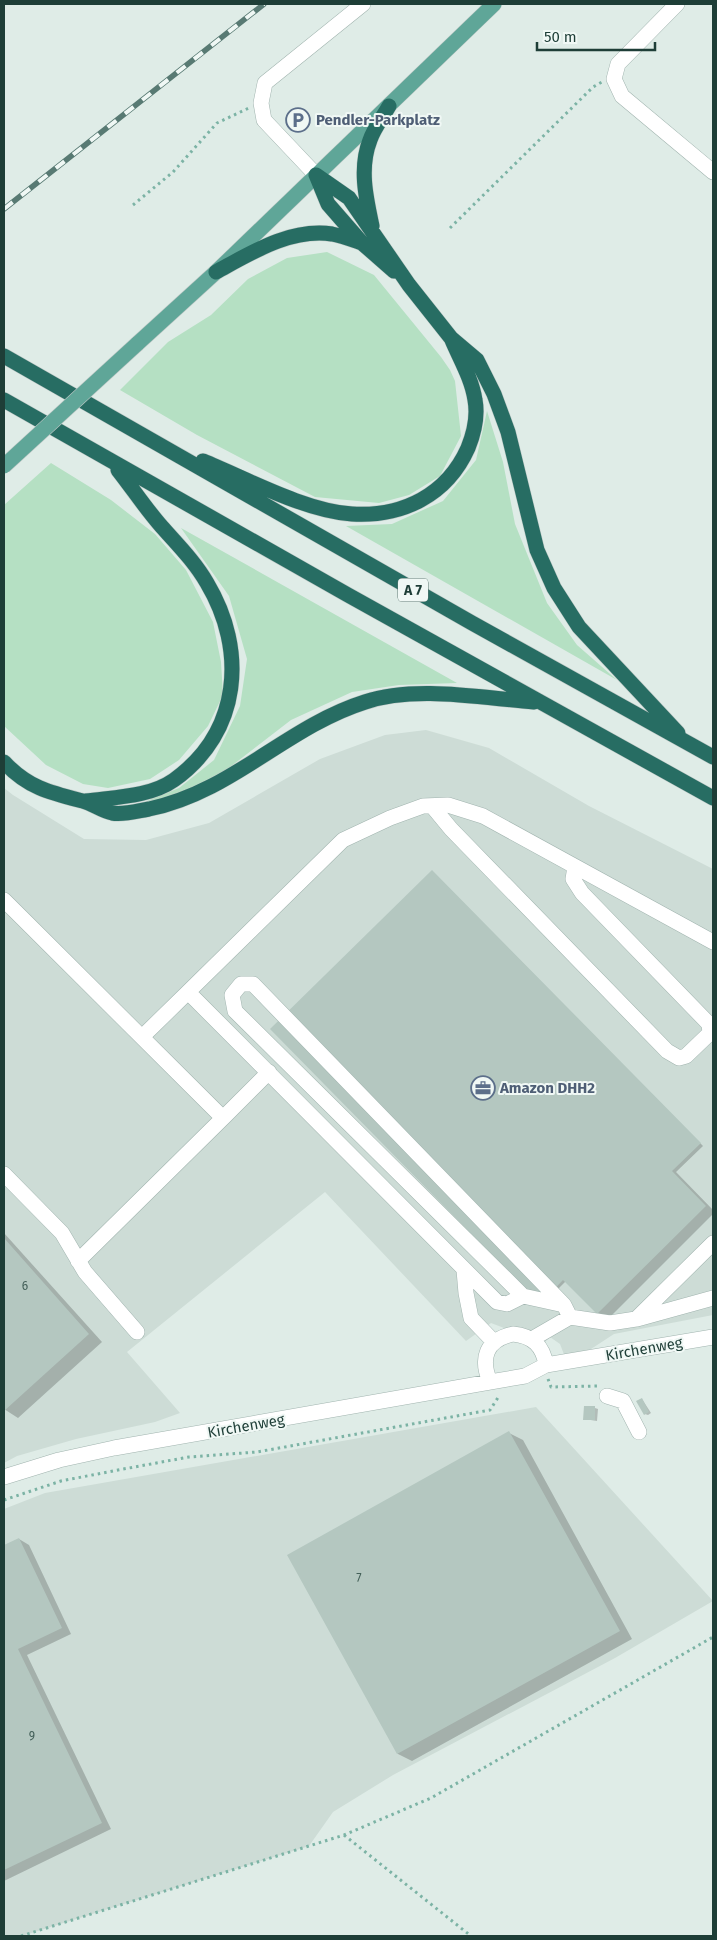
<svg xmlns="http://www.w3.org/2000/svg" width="717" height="1940" font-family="'Fira Sans',sans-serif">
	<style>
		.built { fill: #cddcd6 }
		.green { fill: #b5e0c3 }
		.shadow { fill: #0003 }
		.building { fill: #b4c7c0 }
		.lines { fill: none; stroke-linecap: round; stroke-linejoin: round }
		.minor-casing { stroke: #a1b4af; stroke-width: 16 }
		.major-casing { stroke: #c0c9c7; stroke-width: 16 }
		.highway-casing { stroke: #c0c9c7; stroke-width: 16 }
		.path { stroke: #7cb3a5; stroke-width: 3; stroke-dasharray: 2.5 4; stroke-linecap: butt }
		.minor { stroke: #fff; stroke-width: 15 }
		.major { stroke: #5fa698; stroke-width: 15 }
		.highway { stroke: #276d63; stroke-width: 15 }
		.rail-casing { stroke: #587a73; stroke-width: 5.5 }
		.rail { stroke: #f0f8f5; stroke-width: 4; stroke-dasharray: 11; stroke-linecap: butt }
		.major-bridge-casing { stroke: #c0c9c7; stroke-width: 16; stroke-linecap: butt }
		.major-bridge { stroke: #5fa698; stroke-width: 15 }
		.labels { text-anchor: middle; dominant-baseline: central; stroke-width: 4; stroke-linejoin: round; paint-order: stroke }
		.number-label { font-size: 12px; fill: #446059 }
		.shield { fill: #f0f8f5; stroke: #5d7670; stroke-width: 1 }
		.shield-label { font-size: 14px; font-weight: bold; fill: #1e3e37 }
		.service-label { font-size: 15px; font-weight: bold; fill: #4e5e75; stroke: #f0f8f5; text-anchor: start }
		.street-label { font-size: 15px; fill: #1e3e37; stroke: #f0f8f5 }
	</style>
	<rect width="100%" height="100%" fill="#dfece7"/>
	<!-- built -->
	<path class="built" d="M426,730L489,748L589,806L713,869V1315L614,1334L591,1349L565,1357L560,1344L550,1337L544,1343L491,1323L466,1341L325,1192L127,1352L180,1413L155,1422L76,1439L17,1456L4,1463V788L13,795L84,839L146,840L209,823L320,759L385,735Z
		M536,1407L713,1601L615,1658L393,1775L333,1812L309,1846L22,1936H4V1509L45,1493Z"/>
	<!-- green -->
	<path class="green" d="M327,252L374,275L441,357L450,370L455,381L461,436L440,476L409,495L379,503L315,497L197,435L120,390L168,342L211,315L248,279L287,258Z
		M487,411L503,462L515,524L547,603L577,645L617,680L346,526L392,524L443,501L476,460Z
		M51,463L111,500L155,534L186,570L213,622L221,662L223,695L208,726L179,760L150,779L108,788L83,784L46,765L4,726V505Z
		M181,528L457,683L399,685L352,692L291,720L225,771L184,793L142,803L179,788L214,760L240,706L247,659L229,596Z"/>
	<!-- shadow -->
	<path class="shadow" d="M432,871L703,1146L676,1172L713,1210V1214L608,1319L598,1313L566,1281L543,1304Z
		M4,1233L102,1342L18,1418L4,1409Z
		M642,1399L651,1413L648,1415L645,1414Z
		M595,1408L598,1409L597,1421L584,1419Z
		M509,1433L523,1440L632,1639L412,1761L398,1754L289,1555Z
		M19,1539L29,1545L71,1634L27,1655L111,1829L4,1881V1547Z"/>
	<!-- building -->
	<path class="building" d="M432,870L701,1143L672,1171L706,1206L597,1314L563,1280L540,1304L270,1029Z
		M4,1238L89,1334L4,1411Z
		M642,1398L649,1412L644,1415L636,1401Z
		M584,1406H595V1420H583Z
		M509,1431L620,1631L397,1754L287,1555Z
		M19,1538L62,1628L18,1649L102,1823L4,1870V1545Z"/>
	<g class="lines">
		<!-- minor casing -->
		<g class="minor-casing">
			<path id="minor" d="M677,4L618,64L614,79L622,96L713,172
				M316,175L264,120L261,103L265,83L363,4
				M432,806L451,829L667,1051L679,1058L686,1056L710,1033L709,1024L582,893L573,879L575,867
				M4,900L223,1118L78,1261
				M142,1037L188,992
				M223,1118L269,1072
				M4,1174L62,1233L85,1272L137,1332
				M464,1270L466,1293L471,1318L494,1342
				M523,1296L507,1304L497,1302L188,992L343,840L390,818L423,806L448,805L483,816L713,942
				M564,1305L253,984H241L232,995L235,1011L523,1296L564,1305L570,1317
				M637,1319L713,1298
				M513,1334C533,1336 543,1346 546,1365L525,1376L490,1382C480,1358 486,1340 513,1334Z
				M532,1339L570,1317L610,1323L636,1319L713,1243
				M546,1365L713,1337
				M607,1396L623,1401L639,1432
				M4,1477L59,1460L114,1448L490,1382"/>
		</g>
		<!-- major casing -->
		<g class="major-casing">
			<path id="major" d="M137,344L216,272L494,4"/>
		</g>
		<!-- highway casing -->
		<g class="highway-casing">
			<path id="highway" d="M316,175L349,198L409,285L451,338L477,360L494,394L508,432L537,550L554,588L579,627L678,733
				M316,175L328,204L362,243L394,271
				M372,226C366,198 359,168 370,140C374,128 383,117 389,106
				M216,272C251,253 290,228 332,234C342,236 353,240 362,243
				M4,356L472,623L713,757
				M4,400L348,595L713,798
				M203,461C247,479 305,511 352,514C403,517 447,495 468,448C474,433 478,416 475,400C472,379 460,359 452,340
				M4,762C28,788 51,793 83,801C93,804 102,811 112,813C124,815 137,811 149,809C232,792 286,727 365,702C415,685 482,698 534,702
				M86,801C115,797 150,797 174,780C241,732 247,650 207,583C195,562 178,545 162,527C146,509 133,489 118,470"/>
		</g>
		<!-- path -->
		<path class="path" d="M133,205L173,172L217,123L249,108
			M450,228L593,87L602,82
			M548,1379L551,1387L598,1386
			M4,1500L61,1481L118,1470L189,1457L257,1452L490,1410L499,1396
			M344,1835L471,1936
			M21,1936L344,1835L431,1798L713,1637"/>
		<!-- minor -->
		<use href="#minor" class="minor"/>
		<!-- major -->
		<use href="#major" class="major"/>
		<!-- highway -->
		<use href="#highway" class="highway"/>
		<!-- rail casing -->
		<g class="rail-casing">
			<path id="rail" d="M4,209L264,4"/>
		</g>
		<!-- rail -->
		<use href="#rail" class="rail"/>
		<!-- major-bridge casing -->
		<g class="major-bridge-casing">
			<path id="major-bridge" d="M4,466L137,344"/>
		</g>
		<!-- major-bridge -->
		<use href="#major-bridge" class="major-bridge"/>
	</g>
	<!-- icons -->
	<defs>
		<g id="parking-ring" transform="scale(1.25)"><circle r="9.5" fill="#f0f8f5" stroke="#5c6f8a" stroke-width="1.5"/><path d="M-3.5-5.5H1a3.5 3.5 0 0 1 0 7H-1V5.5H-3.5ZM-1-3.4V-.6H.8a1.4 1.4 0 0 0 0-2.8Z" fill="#5c6f8a"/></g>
		<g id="office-ring" transform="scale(1.25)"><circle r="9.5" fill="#f0f8f5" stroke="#5c6f8a" stroke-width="1.5"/><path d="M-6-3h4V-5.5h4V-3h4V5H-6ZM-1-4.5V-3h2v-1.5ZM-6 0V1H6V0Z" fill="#5c6f8a"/></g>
	</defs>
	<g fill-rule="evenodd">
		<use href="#parking-ring" x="298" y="120"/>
		<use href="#office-ring" x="483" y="1088"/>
	</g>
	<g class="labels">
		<!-- number labels -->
		<g class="number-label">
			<text x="25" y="1286">6</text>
			<text x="359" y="1578">7</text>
			<text x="32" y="1736">9</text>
		</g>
		<!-- shield labels -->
		<rect class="shield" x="398" y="578.5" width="30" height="23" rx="4"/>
		<g class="shield-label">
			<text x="413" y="590">A 7</text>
		</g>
		<!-- service labels -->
		<g class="service-label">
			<text x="316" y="120">Pendler-Parkplatz</text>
			<text x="500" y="1088">Amazon DHH2</text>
		</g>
		<!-- street labels -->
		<g class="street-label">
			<text transform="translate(644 1349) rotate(-10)">Kirchenweg</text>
			<text transform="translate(246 1426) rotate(-10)">Kirchenweg</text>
		</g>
	</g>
	<!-- border -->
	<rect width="717" height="1940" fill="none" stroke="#1e3e37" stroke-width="10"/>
	<!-- scale -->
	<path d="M537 42v8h118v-8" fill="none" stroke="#1e3e37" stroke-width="2.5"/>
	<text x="544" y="42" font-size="15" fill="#1e3e37" stroke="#f0f8f5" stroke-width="4" paint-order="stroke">50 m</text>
</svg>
